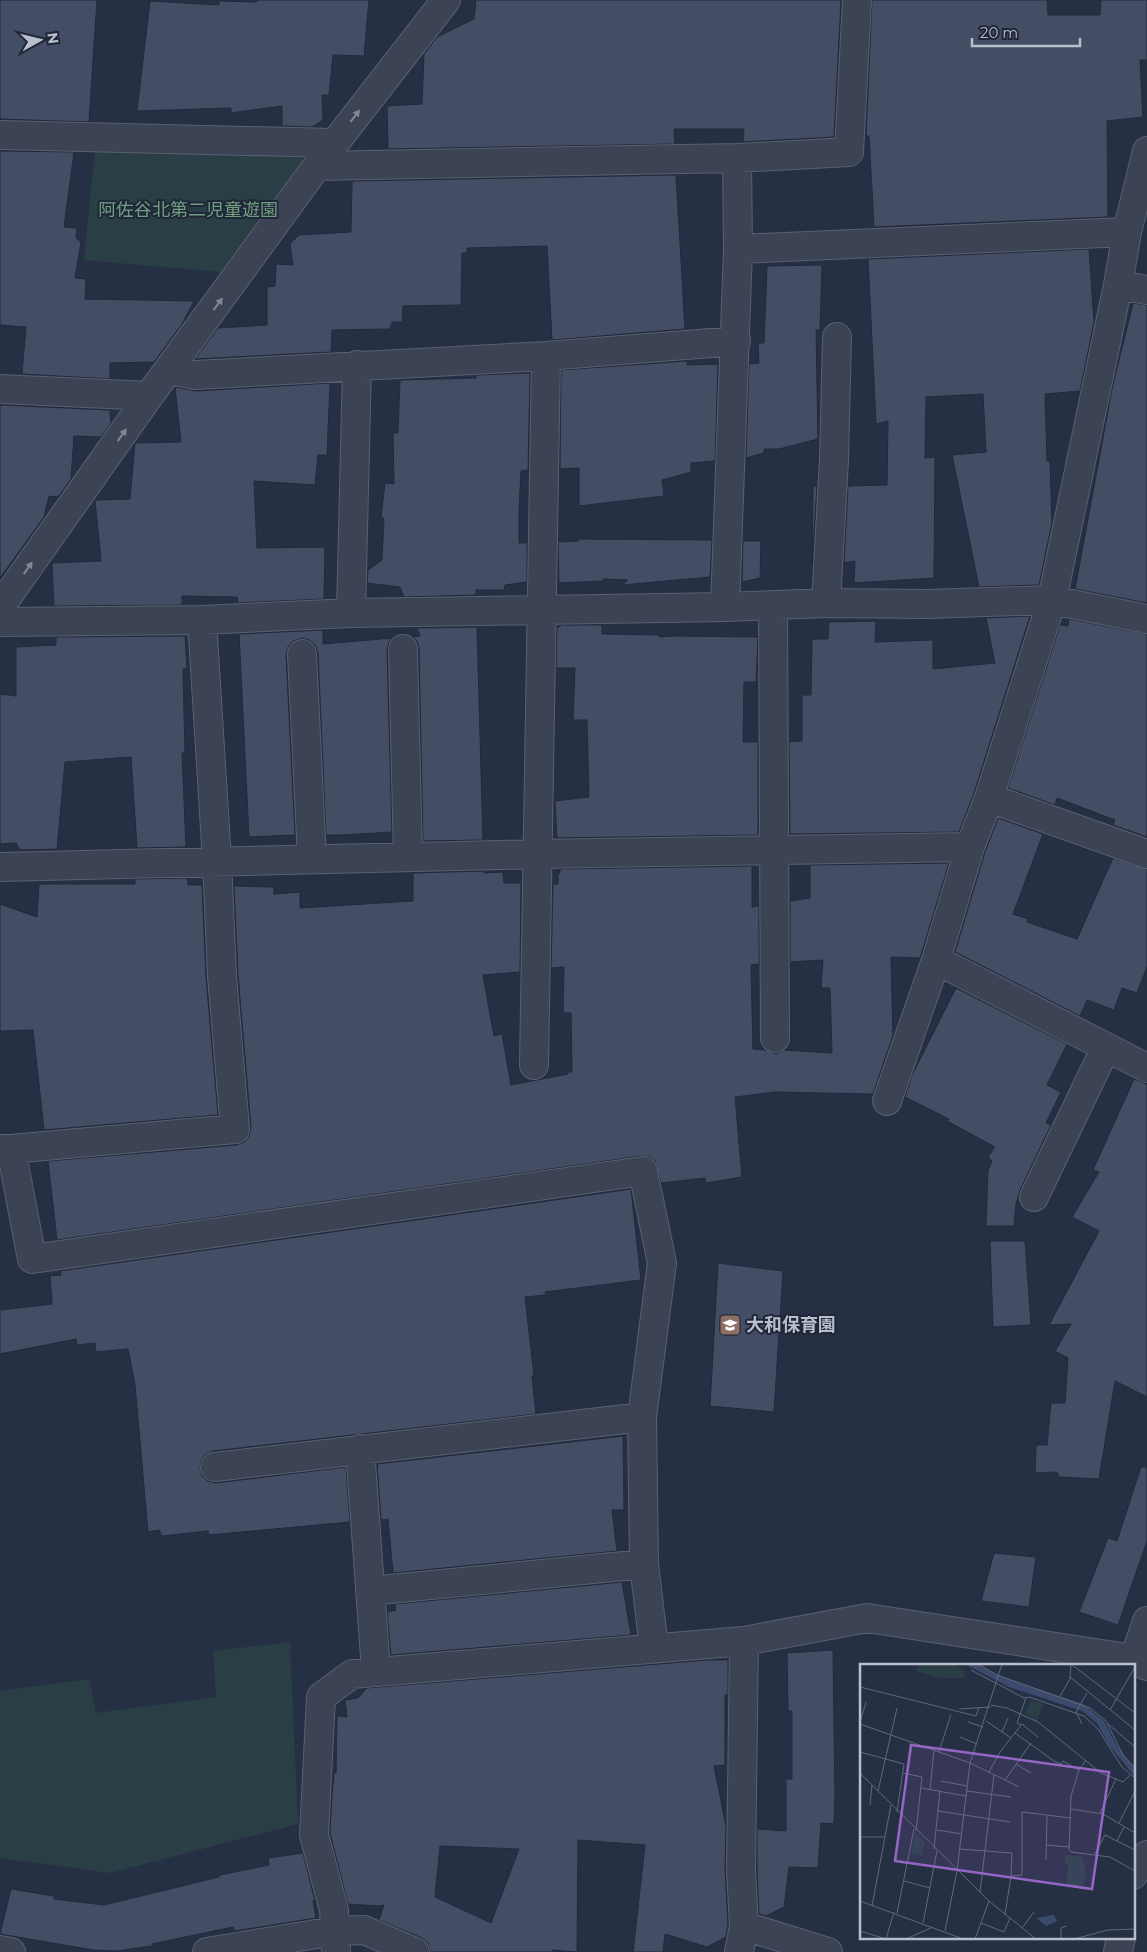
<svg xmlns="http://www.w3.org/2000/svg" width="1147" height="1952" font-family="Montserrat,'Noto Sans JP',sans-serif">
	<style>
		.green { fill: #293f45 }
		.building { fill: #434d64; stroke: #22293b; fill-rule: evenodd }
		.lines { fill: none; stroke-linecap: round; stroke-linejoin: round }
		.minor-casing { stroke: #5a6071; stroke-width: 30 }
		.minor { stroke: #3b4354; stroke-width: 28 }
		.oneway { fill: #808797 }
		.labels { text-anchor: middle; dominant-baseline: central; stroke-width: 4; stroke-linejoin: round; paint-order: stroke }
		.park-label { font-size: 18px; fill: #6f9f7f; stroke: #202739 }
		.poi-label { font-size: 18px; font-weight: bold; fill: #b9becd; stroke: #202739; text-anchor: start }
		.inset-road { fill: none; stroke: #61697b; stroke-width: 1 }
		.view { fill: #9466c5; fill-opacity: 0.15; stroke: #9466c5; stroke-width: 2.5 }
		.inset-edge { fill: none; stroke: #b9becd; stroke-width: 2.5 }
	</style>
	<rect width="100%" height="100%" fill="#263044"/>
	<!-- green -->
	<path class="green" d="M95,149L295,153L303,160L221,272L84,260Z
		M290,1642L298,1824L110,1873L0,1858V1691L89,1679L96,1713L216,1697L213,1651Z"/>
	<!-- building -->
	<path class="building" d="M0,0H97L89,122L0,119Z
		M258,0H369L364,56L333,55L329,95H322L323,120L312,127L282,126V106L231,113V108L137,111L150,1L219,5V1L256,2Z
		M476,0H841L834,137L743,142L744,129H674L675,144L388,149L387,106L422,104L424,54L437,37L474,19Z
		M872,0H1047L1048,15H1100L1101,0H1147V60H1140L1143,117L1107,121L1108,217L874,227L869,136H866Z
		M0,151L74,152L64,227L77,228L76,238L81,242L75,278L86,279L85,299L194,301L182,324L154,362L110,363V379L22,374L26,327L0,325Z
		M676,175L685,329L552,340L547,246L467,248V253H462L461,305L403,306L402,322H392L390,329L332,330L331,352L195,359L218,328L267,325V287L275,286L276,264L293,265L290,244L299,235L351,232L352,181Z
		M1089,249L1094,322L1080,391L1045,394L1047,461H1050L1052,523L1039,585L979,587L952,455L986,452L983,394L926,397L925,458L935,457L934,578L854,583L855,561L844,563L848,486L887,485L888,421L876,424L868,259Z
		M822,265L820,330H816L818,439L779,449H764V453L746,458L749,364L759,363L758,343H764L767,266Z
		M1133,303L1147,305V603L1075,589L1112,389Z
		M687,361V365L718,364L715,461L691,463V472L662,480L664,496L579,506V468L560,469L561,370Z
		M530,373L528,470L521,471L519,510V543H527V582L505,585L504,590H476V595L404,597L400,587L367,583L368,570L382,560L384,519L381,516L385,483L394,484L393,433H398L400,380L476,378V375Z
		M330,383L327,455H318L315,485L254,481L257,548L325,547L324,599L238,603L237,597L182,596V605L54,606L52,563L101,561L95,500L130,499L135,443L181,442L175,387L196,391Z
		M0,405L110,410L111,423L101,437L74,436L71,479L58,497L49,496L44,517L0,578Z
		M813,486H817L812,565Z
		M578,539L712,540L710,577L622,585L628,580L603,579V581L559,583L558,542L578,541Z
		M743,541H761L760,578L742,582Z
		M1030,616L974,793L959,832L790,834L789,742L802,741V695H811L812,639H828L829,622L876,621L875,642L933,640V669L995,663L986,618Z
		M1069,619L1147,634V837L1113,825L1115,820L1057,798L1055,805L1008,788L1060,625L1068,626Z
		M562,625H602V634L659,635V637L675,636L758,637L756,682H744L743,742H758V835L557,838L555,801L589,797L587,720H573L575,668H556L557,628Z
		M477,627L483,840L423,841L419,649L417,641L412,637L420,636L417,628Z
		M323,630V644L392,638L389,642L387,649L392,832L342,835H326L318,653L315,645L309,640L302,638L293,641L288,647L286,655L295,835L249,837L239,634Z
		M185,636L187,669H183L185,753H182L186,847L137,848L131,757L65,762L57,849L20,850L16,843L0,844V694L16,696V647L56,645V637Z
		M998,818L1043,834L1013,914L1028,919L1027,922L1077,939L1113,858L1147,869V967L1137,993L1122,988L1114,1010L1087,1000L1080,1016L955,952L985,852Z
		M949,863L920,958L891,957L893,1035L873,1094L775,1092L735,1097L742,1177L706,1183L705,1178L661,1183L655,1161L649,1157L641,1156L57,1240L48,1161L236,1145L244,1142L249,1136L251,1128L238,975L234,886L274,887V894L300,892V908L413,901V873L484,871V873L503,872L504,883H521L520,972L483,975L494,1036L502,1034L511,1085L568,1074V1072H572L571,1013H563L564,967L551,968L553,884H558V873H560V869L752,866V907L759,906V964L751,965L753,1049L765,1050L776,1054L784,1050L832,1053L830,988H821L823,960L790,962V901L810,898V865Z
		M187,878L188,885H202L206,977L218,1115L44,1130L33,1030L0,1031V904L37,917L39,884H135V879Z
		M956,988L1067,1044L1047,1085L1061,1092L1046,1123L1051,1125L1020,1190L1016,1204L1014,1226H986L988,1170L992,1161L988,1157L995,1147L947,1121L949,1119L905,1097L912,1075Z
		M1134,1079L1147,1084V1397L1115,1381L1099,1479L1059,1477L1057,1472L1035,1473L1036,1445H1047L1051,1403H1065L1068,1358L1055,1351L1071,1324L1049,1325L1099,1231L1072,1217L1099,1172L1093,1170Z
		M631,1189L641,1280L545,1292L546,1295L525,1297L534,1376H532L536,1414L213,1451L205,1455L201,1461L200,1469L202,1476L208,1481L216,1483L346,1467L350,1522L209,1535L208,1531L162,1536L159,1530L148,1532L135,1385L128,1349L96,1352L95,1343L77,1345L76,1339L0,1354V1310L52,1304L50,1276L61,1275L60,1271Z
		M990,1241H1025L1031,1325L993,1327Z
		M718,1263L783,1271L774,1412L710,1406Z
		M623,1436L624,1510H612L617,1551L393,1573L388,1519L381,1520L377,1464Z
		M1141,1467H1147V1541L1118,1625L1079,1612L1108,1538L1117,1541Z
		M994,1553L1036,1557L1029,1607L981,1601Z
		M622,1582L631,1635L391,1655L387,1612L396,1610L395,1604Z
		M833,1650L835,1797L834,1824L821,1823L818,1868L789,1867L784,1907L766,1916L759,1914L757,1870V1829L786,1831V1779H792V1711H788L787,1653Z
		M707,1660H728V1695H725V1765L714,1766L726,1826L725,1870L728,1925L726,1937L707,1947L665,1934L663,1952H633L645,1845L578,1840L577,1952L552,1950L555,1952H430L428,1943L422,1938L379,1920L384,1905L378,1906L348,1904L330,1833L332,1795L334,1773H336L337,1716L347,1717L345,1700L358,1698L367,1688ZM440,1846L519,1849L491,1923L435,1897Z
		M303,1853L315,1901H313L316,1918L235,1931L233,1927L152,1944V1946L117,1951L93,1950L0,1934L11,1889L54,1896V1899L104,1905L219,1877L220,1875L269,1865L268,1858Z"/>
	<g class="lines">
		<!-- minor casing -->
		<g class="minor-casing">
			<path id="minor" d="M0,135L334,143
				M1147,151L1127,232L1118,285L1052,600L989,798L970,847L936,960L1147,1068
				M317,166L737,158L849,152L857,0
				M738,249L1127,232
				M1118,285L1147,290
				M170,370L195,375L546,356L736,341
				M0,389L149,396
				M826,603L834,460L837,337
				M773,606L775,1038
				M0,607L149,396L317,166L446,0
				M725,607L738,249L737,158
				M351,613L357,365
				M0,622L202,620L351,613L725,607L826,603L926,604L1052,600L1147,619
				M403,649L408,857
				M302,654L312,859
				M989,798L1147,854
				M0,867L538,854L970,847
				M534,1065L546,356
				M887,1101L936,960
				M0,1149H11L32,1259L643,1171L662,1263L642,1417L644,1564L654,1648
				M11,1149L235,1129L222,976L217,861L202,620
				M1034,1197L1106,1047
				M360,1449L376,1671
				M215,1467L642,1417
				M370,1591L644,1564
				M1134,1659L1147,1621
				M1133,1875L1147,1855
				M744,1926L828,1952
				M0,1950L11,1952
				M207,1952L334,1931L364,1930L415,1952
				M336,1952L334,1910L314,1835L321,1697L352,1674L744,1641L867,1618L1134,1659L1147,1666
				M739,1952L744,1926L741,1870L744,1641
				M1118,1952L1121,1938"/>
		</g>
		<!-- minor -->
		<use href="#minor" class="minor"/>
	</g>
	<!-- one-way arrows -->
	<defs><path id="oneway-solid" d="M-6-.8H1V-3.2L6.5 0L1 3.2V.8H-6Z" transform="scale(1.25)"/></defs>
	<g class="oneway">
		<use href="#oneway-solid" transform="translate(355 116) rotate(-52)"/>
		<use href="#oneway-solid" transform="translate(218 304) rotate(-54)"/>
		<use href="#oneway-solid" transform="translate(122 435) rotate(-55)"/>
		<use href="#oneway-solid" transform="translate(28 568) rotate(-55)"/>
	</g>
	<!-- icons -->
	<defs>
		<g id="school-square" transform="scale(1.125)"><rect x="-9" y="-9" width="18" height="18" rx="4" fill="#8d6e63" stroke="#202739"/><path d="M0-5L7-2L0 1L-7-2ZM-4 1L0 2.5L4 1V4Q0 6-4 4Z" fill="#fff"/></g>
	</defs>
	<g fill-rule="evenodd">
		<use href="#school-square" x="730" y="1325"/>
	</g>
	<g class="labels">
		<!-- park labels -->
		<g class="park-label">
			<text x="188" y="210">阿佐谷北第二児童遊園</text>
		</g>
		<!-- poi labels -->
		<g class="poi-label">
			<text x="746" y="1325">大和保育園</text>
		</g>
	</g>
	<!-- overview -->
	<g transform="translate(860 1664)">
		<rect width="275" height="275" fill="#263044"/>
		<path d="M59,0H93L105,7L104,14H80L56,7ZM171,36L184,40L177,57L165,50ZM55,168L65,178L62,192L51,189ZM205,191L223,193L226,212L222,224L206,222L209,199H205Z" fill="#293f45"/>
		<path d="M105,0H117L136,11L223,40L244,57L257,82L275,105V113L249,81L237,59L222,47L149,23ZM194,251L197,257L186,262L176,254Z" fill="#3c4b6d"/>
		<path class="inset-road" d="M118,0L137,11L230,44L246,57L263,91L275,104M211,0L275,49M111,6L164,34L169,33L224,52L238,65L262,103L275,114M210,13L275,66M0,23L116,52L119,43M200,32L210,15L211,0M131,41L147,44L178,58L241,109L263,118L270,111M99,45L131,43M250,46L275,3M126,57L151,74M0,58L6,38M108,58L123,63M0,60L110,99L145,116L171,79M222,60L216,48L227,29M248,60L275,83M161,61L157,59L166,34M142,68L148,54M155,69L194,97L201,100L203,97L219,106M100,73L117,80M0,88L44,100L37,148M79,88L91,50M226,96L219,106L211,132L209,185L211,188L250,193L275,207M156,100L171,109M129,108L140,88L162,60L178,73M0,109L129,237L176,275M43,109L62,113L56,167M145,116L159,123M81,117L107,122M61,124L106,132M70,126L74,86M18,127L37,44M107,127L151,133M10,141L12,121M211,145L243,150L275,169M78,147L150,158M240,149L256,115M259,159L275,127M77,166L102,170M0,173H24M257,177L264,163M186,181L209,183M74,185L80,127M100,185L152,189L151,212M235,190L245,171L275,186M186,196L187,152M44,217L70,224M120,228L134,111M0,237L103,275M12,242L31,141M37,249L54,165M145,251L151,212L162,211V148L211,154M63,259L77,187M121,259L144,268L150,254M162,264L174,248M0,267L26,275M85,267L97,207L110,99L142,0M26,275L34,248M46,275L73,263M115,275L129,237M201,275V264L206,262M214,275L248,266L275,265"/>
		<path class="view" d="M51,81L249,108L232,225L35,197Z"/>
		<rect width="275" height="275" class="inset-edge"/>
	</g>
	<!-- north arrow -->
	<g transform="translate(40 40) rotate(82)" stroke="#202739" stroke-width="4" paint-order="stroke">
	<path d="M0-4L9 19L0 12L-9 19Z" fill="#b9becd"/>
	<text y="-8" font-size="14" font-weight="bold" text-anchor="middle" fill="#b9becd">N</text>
	</g>
	<!-- scale -->
	<path d="M972 38v8h108v-8" fill="none" stroke="#b9becd" stroke-width="2.5"/>
	<text x="980" y="38" font-size="15" fill="#b9becd" stroke="#202739" stroke-width="4" paint-order="stroke">20 m</text>
</svg>
